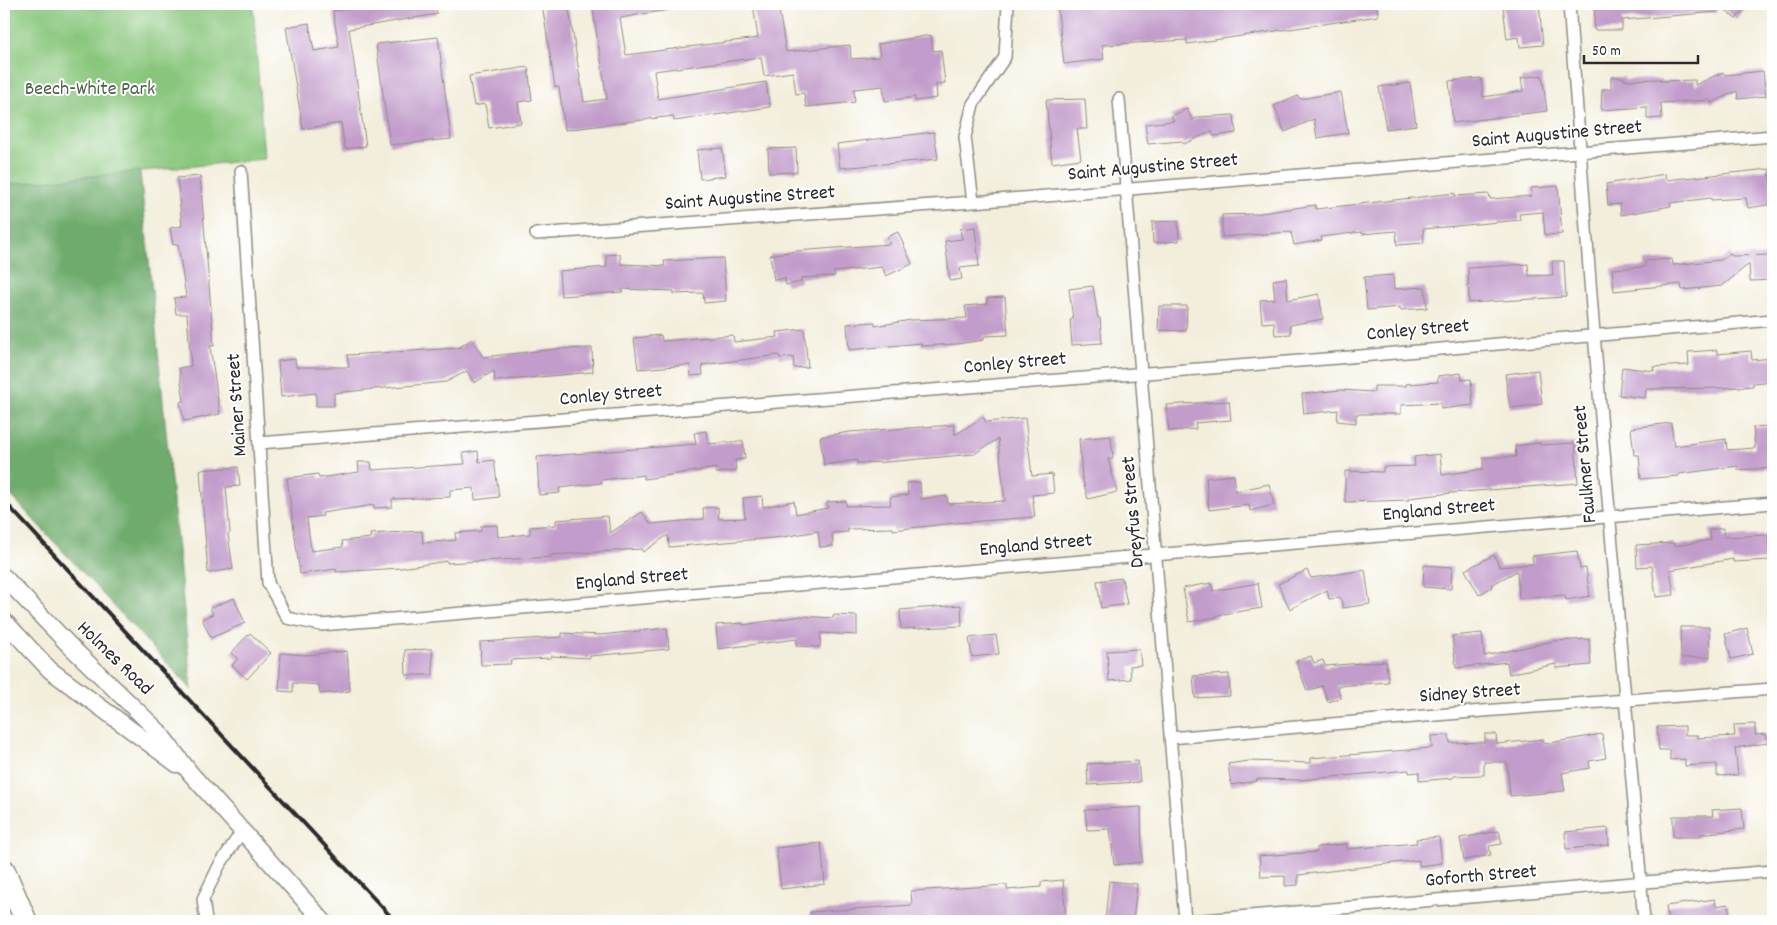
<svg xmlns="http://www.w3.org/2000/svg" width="1777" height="925" font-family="Dekko,sans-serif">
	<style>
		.green { fill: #88c67c; stroke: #5a7854 }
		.forest { fill: #6eab6c; stroke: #4c6b4c }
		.building { fill: #c29dcb }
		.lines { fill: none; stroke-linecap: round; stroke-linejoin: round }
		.street-casing { stroke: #8f8c83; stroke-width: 14 }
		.secondary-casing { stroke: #8f8c83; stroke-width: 19 }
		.highway-casing { stroke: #8f8c83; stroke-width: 24 }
		.street { stroke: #fff; stroke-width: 11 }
		.secondary { stroke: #fff; stroke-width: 16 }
		.highway { stroke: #fff; stroke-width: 21 }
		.rail { stroke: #2b2b2b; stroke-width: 4 }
		.labels { text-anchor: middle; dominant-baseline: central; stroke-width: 4; stroke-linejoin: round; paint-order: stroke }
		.park-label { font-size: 20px; fill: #4c6147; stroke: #fff }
		.street-label { font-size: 20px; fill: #2b2b2b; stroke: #fff }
	</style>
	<rect width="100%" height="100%" fill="#fff"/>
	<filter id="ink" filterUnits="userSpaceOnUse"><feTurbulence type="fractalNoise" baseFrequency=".02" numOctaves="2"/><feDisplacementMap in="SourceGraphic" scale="10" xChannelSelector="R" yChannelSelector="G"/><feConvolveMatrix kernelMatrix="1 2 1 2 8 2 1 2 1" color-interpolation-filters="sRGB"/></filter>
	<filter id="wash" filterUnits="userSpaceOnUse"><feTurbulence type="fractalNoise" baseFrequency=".0096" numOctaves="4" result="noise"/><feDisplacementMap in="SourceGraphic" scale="20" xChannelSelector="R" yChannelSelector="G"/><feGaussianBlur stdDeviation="1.12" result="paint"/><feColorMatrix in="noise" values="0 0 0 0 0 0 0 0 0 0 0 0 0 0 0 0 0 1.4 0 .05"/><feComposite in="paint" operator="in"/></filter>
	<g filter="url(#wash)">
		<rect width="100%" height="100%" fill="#f3eedb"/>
		<!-- green -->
		<path class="green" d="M4,4H253L264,159L4,185Z"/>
		<!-- forest -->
		<path class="forest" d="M140,171L192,690L4,488V185Z"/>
		<g id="blocks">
			<!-- building -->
			<path class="building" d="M379,4H435L437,14L349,29L366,146L345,149L341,123L303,129L286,27L309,23L314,51L339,47L333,11Z
				M542,4H568L584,102L607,99L592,4H667V10L620,18L626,55L758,38L753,4H778L786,52L850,45L851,59L880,57L878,44L931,35L933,51L941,50L945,83L936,84L937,98L915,101V97L885,101L883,86L854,89L855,102L806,107L804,93L796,94L793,72L764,76L761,57L654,71L658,99L766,82L770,107L674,121L673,116L565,130L559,87H555Z
				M1057,4H1096L1097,7L1144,4H1377L1378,16L1187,44V40L1102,45L1104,59L1064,64Z
				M1519,4H1539L1543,45L1520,47L1519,37L1507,39L1503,6Z
				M1595,4H1717V12L1622,20V30H1594Z
				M1718,4H1749L1736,19Z
				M438,37L451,139L390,145L376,44Z
				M528,67L532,100L518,102L521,123L489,128L485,104L474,106L469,76Z
				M1763,71L1766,96L1738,99L1737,91L1711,103L1710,100L1661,103L1662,118L1647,119V107L1601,110L1602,89H1611V77H1624V80L1661,79V81L1695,80V85L1723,72L1725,75Z
				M1542,75L1547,111L1453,123L1449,81L1481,78L1483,97L1523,91L1521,78Z
				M1410,83L1416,125L1386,129L1379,87Z
				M1341,92L1348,133L1317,138L1314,119L1285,132L1274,106L1298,96L1300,99Z
				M1085,99L1087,129H1077L1081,159L1052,163L1046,100Z
				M1187,109L1192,120L1199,117L1234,115L1236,133L1213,136L1212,131L1184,144L1182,141L1148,144L1145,124L1174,121L1171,116Z
				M934,132L938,159L840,168L837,144Z
				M722,148L726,176L700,179L697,150Z
				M796,148L797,172L769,173L768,149Z
				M1769,169L1773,204L1748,208L1746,198L1711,200V198L1670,203L1671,206L1621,215L1620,204L1608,205L1606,184L1665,174L1666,180Z
				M200,176L214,346H210L220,414L184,421L180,402L184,401L179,368L191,366L187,314H176L174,298L186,297L178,244L173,245L170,228L182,226L177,178Z
				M1558,186L1562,234L1545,235L1543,212L1519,214L1520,220L1423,229L1424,243L1397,245L1396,231L1362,234V232L1321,237L1322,240L1294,245L1291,232L1222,237V215L1255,214L1315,205L1316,209L1455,193V196L1489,194L1490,199L1532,196L1531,188Z
				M1178,221L1179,241L1153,243L1152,222Z
				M975,227L979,266L960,268L962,279L950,281L945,241L962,239L960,229Z
				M898,232L912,264L886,276L882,267L834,272L835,276L801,278V282L786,285L785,278L774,280L770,255L796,251L890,244L887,237Z
				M1730,253L1732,256L1773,255V280L1750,281L1749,264L1722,286L1682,290L1681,284L1614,291L1612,269L1645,267V261L1672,259L1673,265L1721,260Z
				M620,254L621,264L665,266L664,261L723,258L726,301L704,303L703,293L674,294V291L622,289L623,292L561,296L559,271L607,267L606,255Z
				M1552,261H1564L1566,297L1469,303L1468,268L1528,264L1529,276L1553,275Z
				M1393,275L1394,289L1425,287L1427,308L1400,310V307L1367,310L1364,277Z
				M1286,278L1288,300L1319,294L1323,319L1290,325L1291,334L1275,335L1274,322L1262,323L1260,300L1275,299L1273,280Z
				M1093,286L1098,318H1100L1102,343L1072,345L1070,320L1073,319L1069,289Z
				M1005,297L1008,335L984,336V340L957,344L921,346V343L849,350L847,324L875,322V326L911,320L967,318L965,306L987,304V298Z
				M1159,306H1187L1186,331L1158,330Z
				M804,329L808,367L794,368L793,357L780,358L779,355L702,365L703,375L691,376L690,365L638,369L634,338L661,335L662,341L733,335L734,342L778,337L777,332Z
				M472,339L483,357L556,349L592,348L593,372L495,381L494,371L474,383L467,371L446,382L334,393V406H316V393L281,397L278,361L295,359L296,367H349L347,355L458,348Z
				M1717,350V354L1751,351L1752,360L1773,358V381L1753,383V386L1725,388L1646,389L1645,398L1619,395L1622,367L1654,371L1653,367L1689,365L1688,352Z
				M1538,370L1542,404L1510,408L1505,374Z
				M1461,373L1462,380L1471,379L1473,405L1441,409V403L1401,405V414H1356V423L1337,421L1338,410L1304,414L1302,394L1340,390L1374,392V386H1406V384L1438,382V376Z
				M1229,401L1231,420L1195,423L1196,429L1169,431L1166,405Z
				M983,417L986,422L1025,418L1032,476L1052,474L1054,493L1032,495L1035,517L955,523L893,530V528L848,529V532L832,533L833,546L820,547L818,531L783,537L669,547L668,535L643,552L641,549L551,555V557L447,563V561L401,568L336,572V569L300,574L287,478L318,474L319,478L359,472L358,462H371L372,470L465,464L463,453L478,451L479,462L494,460L499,497L475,500L474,488L450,490V497L392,499V507L374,508V505L322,513L323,516L307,518L311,551L343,547L342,541L371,538L370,534L422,531L423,543L456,540L455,533L481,531V526L497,525L498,537L530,534V527L556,525V520L608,516L610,533L642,512L651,524L704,519L703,508L718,507L719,519L745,518L743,498L762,496L763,507L794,501L796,514L828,508L827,502L846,501V506L891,505L890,497L908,495L907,483L920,482L921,499L947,496L948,504L1005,501L998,439L974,454L887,462L857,463V460L824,465L820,437L849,432L954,425L955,435Z
				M1671,423L1674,446L1726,439L1727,450L1755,448L1753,427L1769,426L1771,468L1738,470V466L1679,474V476L1641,479L1639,455H1634L1631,428Z
				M706,431L708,444L743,441L745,459L735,460L736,471L716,473V468L644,479V475L601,480L602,483L559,488L560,493L539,495L537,457L696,444L694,433Z
				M1111,436L1113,459H1108L1117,492L1088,499L1082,477L1079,439Z
				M1540,443V445L1575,443L1578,483L1451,493L1409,498V500L1345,502V471L1383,472V467L1415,466L1414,457L1440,454L1442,475L1483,469V457H1516L1515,446Z
				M238,467L240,486L226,487L230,533L228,534L233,569L208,573L200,470Z
				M1234,475L1236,491L1269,484L1274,505L1250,511L1249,505L1209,510L1206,478Z
				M1723,528L1724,537L1768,535L1770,560L1733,562V559L1670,570L1674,595L1656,597L1652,566L1637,567L1636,545L1674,543V546L1711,540L1709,530Z
				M1577,551L1580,569L1586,568L1590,596L1566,600L1565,595L1519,598L1517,571L1491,585L1492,587L1479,595L1465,570L1494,555L1500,567L1533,564L1532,556Z
				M1424,565L1452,567L1451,589L1423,587Z
				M1307,570L1311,578L1365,570L1370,604L1343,608L1341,598L1329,599L1327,590L1290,609L1278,584Z
				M1122,578L1127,604L1101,608L1097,581Z
				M1211,583L1213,591L1258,583L1262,608L1217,615V617L1189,622L1183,588Z
				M234,598L245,623L211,638L202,619L213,614L210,608Z
				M961,605L962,626L901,629L900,610Z
				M833,615L857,616V635L821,633L820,647L796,646L797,639L718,649L716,625L743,623V625L801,616L833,618Z
				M1680,627H1709L1710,657L1681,658Z
				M667,628L669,649L590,656V658L551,656V658L510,660L511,664L481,665L480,642L562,637V633L600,635Z
				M1747,628L1753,654L1731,659L1725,634Z
				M250,633L271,653L247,679L232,665L238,659L231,653Z
				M1482,633L1484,656L1554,641L1589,639L1591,665L1556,668V664L1509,674L1507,662L1456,668L1452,636Z
				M996,635L999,654L972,657L969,638Z
				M432,649L433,675H406L405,650Z
				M1139,649L1141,665L1130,666L1131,679L1109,681L1107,651Z
				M347,651L350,691L320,694L319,685L293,683V692L279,691L281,653L307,655Z
				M1311,656L1314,663L1323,660L1325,666L1386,661L1388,682L1337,686L1341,698L1328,702L1322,686L1307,691L1296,661Z
				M1229,674L1230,696L1195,698L1193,676Z
				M1755,724V735L1766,734L1767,743L1735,748L1738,775L1717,776V764L1685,766V759L1670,760V750H1659L1657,727L1685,726V735H1698V738L1735,736L1734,725Z
				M1485,734H1496L1497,744L1543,739L1544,744L1602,734L1606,758L1589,761L1590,768L1562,773L1565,791L1510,796L1507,762H1484V775L1453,776V778L1419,781V772L1409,773V770L1299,780L1256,779L1257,781L1231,785L1228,764L1249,761L1311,763V758L1432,748L1431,736L1449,735L1450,743L1485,742Z
				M1138,761L1140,782L1088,785L1087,764Z
				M1141,807L1142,862L1114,865L1110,829L1087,830L1085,810Z
				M1742,808L1744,829L1700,834V837H1673V816H1713L1712,810Z
				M1608,828L1609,845L1566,849L1565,832Z
				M1499,831L1502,844L1489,846L1491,855L1464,860L1460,838Z
				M1439,837L1442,863L1419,866V860L1298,875V885L1285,886V876L1261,877L1259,856L1317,852V847L1347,844V849L1417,843L1416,839Z
				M821,843L825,884L781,889L776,848Z
				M1063,880L1066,921H810V912L912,905L911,891L1007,885V890L1041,887V882Z
				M1109,881L1137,884L1133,921H1105Z
				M1715,899L1716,906L1728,904L1731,921H1668L1666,906Z"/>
		</g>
	</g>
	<g filter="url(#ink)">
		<use href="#blocks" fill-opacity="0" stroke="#8f8c83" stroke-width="1"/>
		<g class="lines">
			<!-- street casing -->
			<g class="street-casing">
				<path id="street" d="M1569,4L1594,334L1644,921
					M1119,99L1185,921
					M241,171L268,583L287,618L321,625L1773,503
					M973,202L965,137L973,104L1005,57L1008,4
					M536,234L973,202L1773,136
					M259,443L1338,358L1773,320
					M1170,738L1483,711L1773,689
					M206,921L203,899L219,866L242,831
					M1192,921L1773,871"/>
			</g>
			<!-- secondary casing -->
			<g class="secondary-casing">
				<path id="secondary" d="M4,577L70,646L158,731L191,774L323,921
					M4,621L50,670L177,764"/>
			</g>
			<!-- highway casing -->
			<g class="highway-casing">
				<path id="highway" d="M4,870L26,921"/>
			</g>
			<!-- street -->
			<use href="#street" class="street"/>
			<!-- secondary -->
			<use href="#secondary" class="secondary"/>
			<!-- highway -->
			<use href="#highway" class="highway"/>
			<!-- rail -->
			<path class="rail" d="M4,501L395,921"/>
		</g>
	</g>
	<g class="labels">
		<!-- park labels -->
		<g class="park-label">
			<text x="90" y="90">Beech-White Park</text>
		</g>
		<!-- street labels -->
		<g class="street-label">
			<text transform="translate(1557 135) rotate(-5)">Saint Augustine Street</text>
			<text transform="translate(1153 168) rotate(-5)">Saint Augustine Street</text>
			<text transform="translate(750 199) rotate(-4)">Saint Augustine Street</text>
			<text transform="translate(1418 331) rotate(-5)">Conley Street</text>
			<text transform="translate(1015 364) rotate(-5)">Conley Street</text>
			<text transform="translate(611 396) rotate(-5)">Conley Street</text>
			<text transform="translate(238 405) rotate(-94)">Mainer Street</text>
			<text transform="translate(1586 464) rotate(-95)">Faulkner Street</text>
			<text transform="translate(1439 511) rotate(-5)">England Street</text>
			<text transform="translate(1134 512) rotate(-95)">Dreyfus Street</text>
			<text transform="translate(1036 546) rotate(-5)">England Street</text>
			<text transform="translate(632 580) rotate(-5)">England Street</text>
			<text transform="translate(114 659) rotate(44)">Holmes Road</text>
			<text transform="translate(1470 694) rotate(-4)">Sidney Street</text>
			<text transform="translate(1481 877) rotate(-5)">Goforth Street</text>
		</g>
	</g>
	<!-- margin -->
	<rect width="1777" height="925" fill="none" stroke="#fff" stroke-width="20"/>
	<!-- scale -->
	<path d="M1584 55v8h114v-8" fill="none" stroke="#2b2b2b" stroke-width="2.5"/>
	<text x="1592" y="55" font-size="15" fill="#2b2b2b" stroke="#ffffff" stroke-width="4" paint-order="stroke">50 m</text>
</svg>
